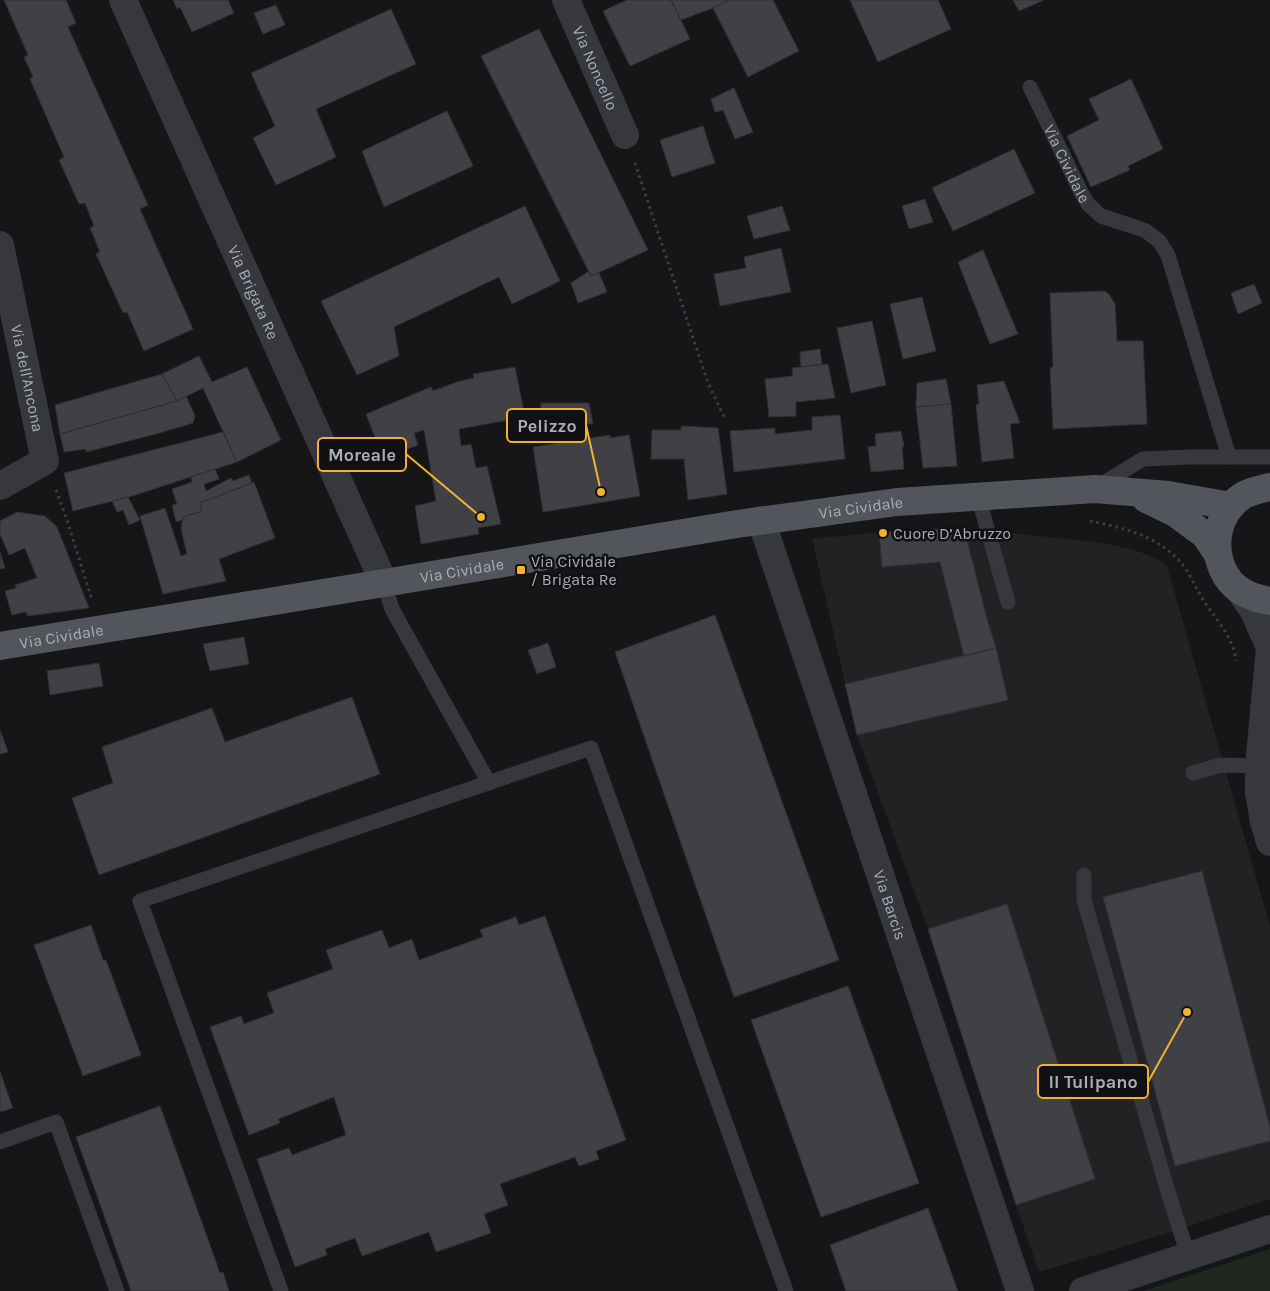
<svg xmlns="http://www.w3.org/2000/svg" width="1270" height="1291" font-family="Karla,sans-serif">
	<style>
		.built { fill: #222225 }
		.green { fill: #1e261f }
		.building { fill: #404145; stroke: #303034 }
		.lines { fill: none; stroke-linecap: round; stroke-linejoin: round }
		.path { stroke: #3d3f44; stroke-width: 3; stroke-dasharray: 2.5 4; stroke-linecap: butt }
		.service { stroke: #37383d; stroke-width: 15 }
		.minor { stroke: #37383d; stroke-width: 28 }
		.primary { stroke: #53555c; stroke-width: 28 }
		.poi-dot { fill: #f2b134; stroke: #111113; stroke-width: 2 }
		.labels { text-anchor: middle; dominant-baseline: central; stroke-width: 5; stroke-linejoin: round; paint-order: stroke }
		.street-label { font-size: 16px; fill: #a8adb8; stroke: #111113 }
		.poi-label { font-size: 16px; fill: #a8adb8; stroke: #111113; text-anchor: start }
		.leader { fill: none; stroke: #f2b134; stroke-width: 2 }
		.callout-dot { fill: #f2b134; stroke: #111113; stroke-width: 2 }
		.callout { fill: #111113; stroke: #f2b134; stroke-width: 2 }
		.callout-label { font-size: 18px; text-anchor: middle; font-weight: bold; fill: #a8adb8 }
	</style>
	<rect width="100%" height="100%" fill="#161618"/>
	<!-- built -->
	<path class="built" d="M964,528L1103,543L1132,549L1153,557L1167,566L1270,926V1199L1171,1232L1039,1272L1016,1205L928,929L857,735L812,539L879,532Z"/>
	<!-- green -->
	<path class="green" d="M1270,1249V1291H1144Z"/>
	<!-- building -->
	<path class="building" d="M4,0H66L76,23L68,27L148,205L140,209L193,329L144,351L127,312L123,313L96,254L100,252L90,228L94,226L85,203L79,204L59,160L64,157L30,79L33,77L24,57L28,55Z
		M173,0H228L234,13L192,32L180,7L177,9Z
		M627,0H671L690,39L630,66L603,11Z
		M671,0H729L713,8L681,20Z
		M729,0H773L799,51L748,77L713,8Z
		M850,0H938L951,29L878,62Z
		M1013,0H1044L1019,11Z
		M276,5L285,25L263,34L254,13Z
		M391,9L416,64L316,109L336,157L276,185L253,138L275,126L251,73Z
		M539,29L648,250L591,276L481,56Z
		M1131,79L1163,149L1128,166L1130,170L1091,187L1067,136L1099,120L1089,99Z
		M734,88L753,132L735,139L723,110L715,112L711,99Z
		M447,111L473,166L384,207L362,151Z
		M703,126L715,163L672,177L660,140Z
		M1014,149L1035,193L953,231L932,188Z
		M925,199L933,222L909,229L902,206Z
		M525,206L560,281L512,304L499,277L394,327L399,356L357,375L321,301Z
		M782,206L790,230L754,239L747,216Z
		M781,248L791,292L720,306L714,274L746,268L744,257Z
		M983,250L1018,334L990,344L958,262Z
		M589,271L591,276L599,273L607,292L578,303L571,283Z
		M1254,284L1262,303L1238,314L1231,293Z
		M1104,291L1109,294L1115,304L1117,341H1143L1147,424L1053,429L1050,368L1053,367L1050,293Z
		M922,297L936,351L903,359L890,304Z
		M872,321L886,385L851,393L837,328Z
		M820,349L822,364L801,367L800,352Z
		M199,356L212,382L247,367L281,440L237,462L203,388L177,401L162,374Z
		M828,364L835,398L796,402V416L769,417L765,379L793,376L792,368Z
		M515,367L525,417L459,429L461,446L471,444L476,468L487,466L501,524L478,528L479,534L421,544L415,506L436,501L424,430L414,433L418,445L383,458L366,414L431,387L433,391L457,382L474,378L473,374Z
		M162,374L177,401L60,434L55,405Z
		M946,379L951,404L916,407L917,383Z
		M1004,381L1020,423L1010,424L1014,458L982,462L976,405L979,404L977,385Z
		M186,396L195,416L193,423L156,434L86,452V449L64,452L60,434L177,401Z
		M541,403H589L593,424L541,423Z
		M951,404L957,466L923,468L916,407Z
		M840,415L845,459L734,472L730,431L775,428V434L812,430V417Z
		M681,426L718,428L727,494L688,500L684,459H651L652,430H681Z
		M901,431L904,447H902L904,469L871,472L868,447L876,446L875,434Z
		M223,432L237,462L129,497L73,511L64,473Z
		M610,435V438L629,435L640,496L543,512L533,447Z
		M215,469L219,479L204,484L206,491L231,478L233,481L249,475L252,483L200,503L202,511L183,517V520L176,522L172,505L177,504L172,489L192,482L191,477Z
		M254,482L275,538L219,559L226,581L163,594L140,516L165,508L181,556L187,554L181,529L183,517L202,511L200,503Z
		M128,497L140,520L129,525L123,510L117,512L112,501Z
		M17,512L45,516L57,527L89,608L28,616L26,612L12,615L5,591L16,588L15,585L37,578L25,548L9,555L0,534V521Z
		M964,528L987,619L996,648L964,656L940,562L882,567L879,532Z
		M0,552L5,568L0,569Z
		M715,615L839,960L734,997L615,652Z
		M244,637L249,664L210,671L203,644Z
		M548,643L556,667L537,674L528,650Z
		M996,648L1008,700L857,735L845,684Z
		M99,663L103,686L50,695L47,671Z
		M352,697L380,774L99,875L72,798L113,783L102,747L212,708L225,742Z
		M0,730L8,752L0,754Z
		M1202,871L1270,1127V1141L1175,1166L1103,897Z
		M1007,904L1095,1179L1016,1205L928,929Z
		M545,916L626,1140L596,1151L599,1159L579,1166L575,1157L500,1184L508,1205L484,1214L491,1233L436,1252L429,1232L362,1256L355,1238L325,1249L327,1255L295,1267L257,1159L289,1148L292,1155L346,1135L334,1097L278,1119L280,1123L249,1135L210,1027L241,1016L244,1024L274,1013L267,993L333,969L326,950L382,930L389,948L412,939L419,960L483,937L480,930L516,917L519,925Z
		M91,925L103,960H106L141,1055L83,1076L34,945Z
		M848,986L919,1183L821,1217L751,1020Z
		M0,1072L13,1108L0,1112Z
		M160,1106L220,1273L223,1272L229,1291H131L76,1137Z
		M928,1208L958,1291H846L830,1245Z"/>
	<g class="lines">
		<!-- path -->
		<path class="path" d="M635,163L708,383L725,419
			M56,490L67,520L92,600
			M1090,521C1124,528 1159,536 1182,564C1192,576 1197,592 1206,604C1218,622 1234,639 1236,661"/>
		<!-- service -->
		<g class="service">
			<path id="s1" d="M1030,87L1081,192L1088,204L1101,216L1135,227L1146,231L1159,241L1168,255L1229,457"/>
			<path d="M1097,487L1143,459L1189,457H1270"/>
			<path d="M978,496L1008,602"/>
			<path d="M384,583L392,609L489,783"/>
			<path d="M1193,773L1221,765L1259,766"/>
			<path d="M1084,875V900L1166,1185L1188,1256"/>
			<path d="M0,1142L56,1122L117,1291"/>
			<path d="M281,1291L140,901L591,748L786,1291"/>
		</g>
		<!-- minor -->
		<g class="minor">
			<path id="s2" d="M123,0L384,583"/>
			<path id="s3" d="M566,0L625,135"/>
			<path id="s4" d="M0,245L45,461L0,486"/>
			<path id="s5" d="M761,520L1020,1291"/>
			<path d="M1240,591L1254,611L1270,648"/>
			<path d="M1270,647L1259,766V792L1264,822L1270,842"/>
			<path d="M1083,1291L1270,1229"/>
		</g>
		<!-- primary -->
		<g class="primary">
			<path d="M1270,487C1261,489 1252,491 1244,495C1210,515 1208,569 1241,591C1250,597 1260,599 1270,601"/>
			<path d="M1146,499L1175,513L1205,535L1217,553"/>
			<path id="s6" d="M0,646L384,583L737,524L897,502L1095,489L1168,495L1231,506"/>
		</g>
	</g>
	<!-- markers -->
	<g class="poi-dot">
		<circle cx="883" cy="533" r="5"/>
		<rect x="516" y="565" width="10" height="10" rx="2.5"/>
	</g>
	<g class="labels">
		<!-- street labels -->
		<g class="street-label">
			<text stroke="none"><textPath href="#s3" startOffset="74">Via Noncello</textPath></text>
			<text stroke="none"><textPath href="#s1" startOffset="85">Via Cividale</textPath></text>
			<text stroke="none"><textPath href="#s2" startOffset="320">Via Brigata Re</textPath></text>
			<text stroke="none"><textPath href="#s4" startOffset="136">Via dell'Ancona</textPath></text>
			<text stroke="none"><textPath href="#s6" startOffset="872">Via Cividale</textPath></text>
			<text stroke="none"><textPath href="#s6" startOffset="468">Via Cividale</textPath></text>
			<text stroke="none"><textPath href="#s6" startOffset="62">Via Cividale</textPath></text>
			<text stroke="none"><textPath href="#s5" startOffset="406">Via Barcis</textPath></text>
		</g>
		<!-- poi labels -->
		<g class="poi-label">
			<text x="893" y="533">Cuore D’Abruzzo</text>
			<text x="531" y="561">Via Cividale<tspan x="531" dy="18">/ Brigata Re</tspan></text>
		</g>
	</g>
	<!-- callouts -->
	<path class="leader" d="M601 492L586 425M481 517L406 454M1187 1012L1148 1082"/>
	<g class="callout-dot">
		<circle cx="601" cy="492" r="5"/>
		<circle cx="481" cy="517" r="5"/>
		<circle cx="1187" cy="1012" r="5"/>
	</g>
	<g class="callout">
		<rect x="507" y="409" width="79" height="33" rx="5"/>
		<rect x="318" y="438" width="88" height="33" rx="5"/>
		<rect x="1038" y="1065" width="110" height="33" rx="5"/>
	</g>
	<g class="callout-label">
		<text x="547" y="432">Pelizzo</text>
		<text x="362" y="461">Moreale</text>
		<text x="1093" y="1088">Il Tulipano</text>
	</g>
</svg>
